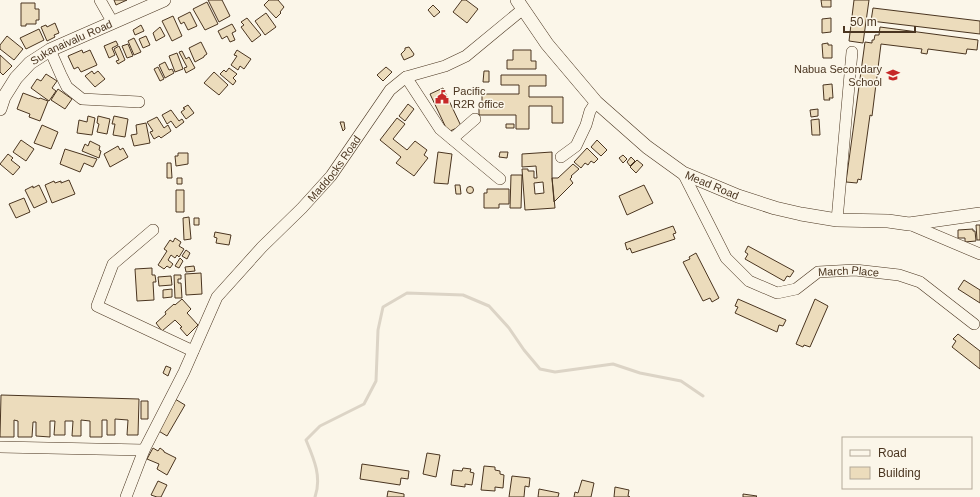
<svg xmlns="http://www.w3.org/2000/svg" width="980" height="497" font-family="Helvetica,sans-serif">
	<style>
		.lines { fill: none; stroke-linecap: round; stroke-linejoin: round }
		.stream { stroke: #dcd4c6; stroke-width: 3 }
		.building { fill: #ecdcbc; stroke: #4a3520; fill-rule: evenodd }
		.minor-casing { stroke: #4a3520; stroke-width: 12 }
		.major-casing { stroke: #4a3520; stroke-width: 14 }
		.minor { stroke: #fbf6e9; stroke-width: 11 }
		.major { stroke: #fbf6e9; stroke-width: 13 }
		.labels { text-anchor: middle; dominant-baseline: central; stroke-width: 3; stroke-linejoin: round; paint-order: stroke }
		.street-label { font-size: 11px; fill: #4a3520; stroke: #fbf6e9 }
		.poi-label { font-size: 11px; fill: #4a3520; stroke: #fbf6e9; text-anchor: end }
	</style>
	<rect width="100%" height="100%" fill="#fbf6e9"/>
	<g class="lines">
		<!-- stream -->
		<path class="stream" d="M315,497C322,477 314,459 306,440L320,426L364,404L376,381L378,330L383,307L407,293L463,295L489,306L509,328L524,350L540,369L555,372L613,364L640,373L681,381L703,396"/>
	</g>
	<!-- building -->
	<path class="building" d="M114,0H127L116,5Z
		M208,0H222L230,16L219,22Z
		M269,0H278L284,7L280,12L281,13L276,18L264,5Z
		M462,0H466L478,9L467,23L453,12Z
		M821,0H831V7H822Z
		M854,0H869L863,43L849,41Z
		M207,2L218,24L205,30L193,9Z
		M21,3H35V9H39V20H36V24H26V26H21Z
		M433,5L440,12L434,17L428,10Z
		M873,8L980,21V34L871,21Z
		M190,12L197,26L188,30L184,22L181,24L178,18Z
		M266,13L276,27L265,35L255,21Z
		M173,16L182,36L172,41L162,21Z
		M247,18L261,35L252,42L241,27L244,25L241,22Z
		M831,18V32L822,33V19Z
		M55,23L59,33L54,35L55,37L47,41L41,27L46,25L47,27Z
		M232,24L236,31L232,33L235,40L230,42L227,36L222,39L218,31Z
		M141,25L144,31L135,35L133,30Z
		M160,27L165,36L156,41L153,33Z
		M880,27L978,40L977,50L967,49L966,54L928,49L927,54L921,53L922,49L881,44L872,116L870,115L861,180L858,179L857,183L846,182L865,42L872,43V40H874L875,35H879Z
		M39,29L44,40L26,49L20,38Z
		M7,36L23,49L14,60L0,49V45Z
		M146,36L150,45L143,48L139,39Z
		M134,38L141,52L134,55L128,41Z
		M116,41L118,45L112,48L115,55L109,58L104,46Z
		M201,42L207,54L204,56V57L195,62L189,48Z
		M828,43V45H832V58H823L822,44Z
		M128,44L133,56L127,58L122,46Z
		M119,46L125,60L118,64L116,61L119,60L114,49Z
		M409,47L414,54L413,56L404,60L401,54L405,50V48Z
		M82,50L83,53L90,50L97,65L81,72L78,67L74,69L68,56Z
		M237,50L251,59L244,69L240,66L238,70L231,65L237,56L234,55Z
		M513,50H531V61H536V69H507V60H513Z
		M182,51L186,59L189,57L195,68L186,73L184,68L187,67L179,52Z
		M177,53L183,69L175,72L169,56Z
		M0,55L12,66L3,75L0,72Z
		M165,62L169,70L172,69L174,73L165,78L159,65Z
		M158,67L164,79L160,81L154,69Z
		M386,67L392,72L383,81L377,75Z
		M229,68L237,74L233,78L236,81L233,85L220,74L224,70L226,72Z
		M92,71L94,74L98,71L105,79L95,87L85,76Z
		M484,71H489V82H483Z
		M214,72L228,85L219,95L204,83Z
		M46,74L57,81L52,88L56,91L49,101L31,88L37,79L41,81Z
		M501,75H546V86H529V97H563V123H552V106H529V129H516V115H479V106H482V94H519V85H501Z
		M832,84L833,98H829L830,100H824L823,85Z
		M443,88L461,126L448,132L430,94Z
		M58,89L72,99L65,109L51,100Z
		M23,93L39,99L40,98L48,101L40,121L29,117L30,114L17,109Z
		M408,104L414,109L405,121L399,116Z
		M188,105L194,113L186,119L181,112L185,109L183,108Z
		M818,109V116L811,117L810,110Z
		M171,110L179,121L182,119L184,122L176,128L171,121L167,124L162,115Z
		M88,116L95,118L92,135L77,133L79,120L87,122Z
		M98,116L110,119L107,134L97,132L99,124L97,123Z
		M114,116L128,119L125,137L113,135L115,124H112Z
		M157,117L164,128L168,125L171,131L161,138L159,136L154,139L150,132L153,131L147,122Z
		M397,118L405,124L393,139L407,150L415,141L427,150L424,155L428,158L414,176L396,163L401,157L380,140Z
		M819,119L820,135H812L811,120Z
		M340,122H344L345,129L343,131Z
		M146,123L150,143L134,146L131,135L137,134L136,125Z
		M506,124H514V128H506Z
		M42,125L58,132L51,149L34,143Z
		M21,140L34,149L26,161L13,152Z
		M597,140L607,150L601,156L591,147Z
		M90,141L100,146L99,150L101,151L99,158L82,151L85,144L88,146Z
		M118,146L120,150L123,148L128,157L110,167L104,154Z
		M587,148L598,159L594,163L591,161L588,165L585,163L581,168L574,162Z
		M65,149L97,159L93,167L84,163L80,172L60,164Z
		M438,152L452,154L448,184L434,183Z
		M500,152H508L507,158L499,157Z
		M552,152V178L555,208L525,210L522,169H528V171H534V178H537L536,166L522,167V154ZM543,182L544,193L535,194L534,183Z
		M178,153H188V164L176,166L175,156H178Z
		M8,154L13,158L11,160L20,167L13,175L0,164Z
		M623,155L627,159L623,163L619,158Z
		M631,157L635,161L630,166L627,162Z
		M637,160L643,165L636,173L630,167Z
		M167,163H171L172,178H167Z
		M573,164L579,169L571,176L572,177L570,179L573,183L554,202L552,178H558Z
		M511,175H522L521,208H510Z
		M177,178H182V184H177Z
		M69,180L75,194L52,203L45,185L54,181L55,183L61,181V183Z
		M39,185L47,202L34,208L25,190L33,186V188Z
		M455,185H460L461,194H456Z
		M644,185L653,203L627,215L619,196Z
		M466.5 190a3.5 3.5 0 1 1 7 0a3.5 3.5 0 1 1-7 0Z
		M487,189H509V204H499V208H484V193H487Z
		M176,190H184V212H176Z
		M24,198L30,212L16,218L9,204Z
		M189,217L191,239L184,240L183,218Z
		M194,218H199V225H194Z
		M976,225H980V240H977Z
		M673,226L676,233L673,234L675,239L632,253L630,248L627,250L625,243Z
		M973,229V231H975L976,241L965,242V238H958V230Z
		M215,232L231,235L229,245L216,243L217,238L214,237Z
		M175,238L181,242L179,246L184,249L179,257L177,255L175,258L171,255L168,260L173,264L170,268L167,266L164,269L158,265L167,251L164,249L170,240L173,242Z
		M748,246L794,271L790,277L787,276L784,281L745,259L748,254L745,252Z
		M186,250L190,253L187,259L182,256Z
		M696,253L719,298L712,302L710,298L703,301L683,262L690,259L689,257Z
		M180,258L183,261L179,268L175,266Z
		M194,266L195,271L186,272L185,267Z
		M152,268V275H155L156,282H153L154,300L137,301L135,269Z
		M201,273L202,294L186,295L185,274Z
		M174,275H181V279H178V283H181L182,298H175Z
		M171,276L172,285L159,286L158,277Z
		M964,280L980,290V303L958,289Z
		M172,289V297L163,298V290Z
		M182,299L191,309L187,313L198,325L187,336L180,328L182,327L175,320L162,331L156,323L166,314L165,312L174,304L175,305Z
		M738,299L786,320L783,326L779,325L777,332L735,313L738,307L735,306Z
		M815,299L828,306L810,347L804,345L803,347L796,344Z
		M958,334L980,351V369L952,347L956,341L953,339Z
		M166,366L171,368L168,376L163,373Z
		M1,395L139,399L138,435H127L128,420L115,419V435H107V420H102V437H90V421L81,420V436H72L73,421H65V435H54L55,421H50V437L36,436V422H33L32,437H18V421L14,420V437H0Z
		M175,399L185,405L167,436L157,430Z
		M141,401H148V419H141Z
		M153,448L158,451L160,448L164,451V452L176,458L167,475L157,469L159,464L147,459Z
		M427,453L440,455L436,477L423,474Z
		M362,464L409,471L408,479L401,478L400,485L360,479Z
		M484,466L495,467V470L500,471V474L504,475L503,488L495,487V491L481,490Z
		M463,468L471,469L470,472L474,473L472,485L465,484V487L451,485L453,470L462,471Z
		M512,476L530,478L529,487L525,486L524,497H509Z
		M582,480L594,483L591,497H574L575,492L578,493Z
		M158,481L167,485L161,497H157L151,495Z
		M615,487L629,490L628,496L630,497H614Z
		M539,489L559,493L558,497H538Z
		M388,491L404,494V497H387Z
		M743,494L757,496L756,497H743Z"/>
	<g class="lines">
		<!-- minor casing -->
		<g class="minor-casing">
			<g id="minor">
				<path d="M100,0L113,23"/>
				<path d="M50,50L61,75L67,87L82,99L139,102"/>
				<path d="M406,77L440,129L452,139L475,119"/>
				<path d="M452,139L500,179"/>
				<path d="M561,157L576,146L586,125L590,111L596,102"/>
				<path id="s1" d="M683,173L726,258L749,281L777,293L796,289L818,272L855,270L899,275L920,282L974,324"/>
				<path d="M837,220L852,52"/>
				<path d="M909,224L980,254"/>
				<path d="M153,230L113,264L97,306L193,351"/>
				<path d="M0,447L144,450"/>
				<path id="s2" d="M126,497L144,450L184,372L217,297L262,247L302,208L331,176L390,90L406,77L445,66L466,56L523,9"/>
			</g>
		</g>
		<!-- major casing -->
		<g class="major-casing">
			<g id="major">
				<path id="s3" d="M517,0L547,44L596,102L647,147L683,173L738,196L775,208L801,214L837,220L888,221L909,224L980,214"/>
				<path id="s4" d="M0,109L4,97L16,78L30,63L50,50L164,0"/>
			</g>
		</g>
		<!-- minor -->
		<use href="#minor" class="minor"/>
		<!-- major -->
		<use href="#major" class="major"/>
	</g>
	<!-- icons -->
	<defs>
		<g id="school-bare" transform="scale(1.08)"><path d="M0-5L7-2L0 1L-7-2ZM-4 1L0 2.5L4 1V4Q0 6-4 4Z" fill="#c62828" stroke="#fbf6e9" stroke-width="2.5" paint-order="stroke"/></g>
		<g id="civic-bare" transform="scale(1.08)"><path d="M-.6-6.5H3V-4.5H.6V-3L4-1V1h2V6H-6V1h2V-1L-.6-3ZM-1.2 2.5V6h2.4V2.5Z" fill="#c62828" stroke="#fbf6e9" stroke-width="2.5" paint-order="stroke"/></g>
	</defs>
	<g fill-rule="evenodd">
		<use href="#school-bare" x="893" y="75"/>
		<use href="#civic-bare" x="442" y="97"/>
	</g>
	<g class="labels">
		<!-- street labels -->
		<g class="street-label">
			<text stroke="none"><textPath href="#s4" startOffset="102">Sukanaivalu Road</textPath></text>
			<text stroke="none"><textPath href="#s2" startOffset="394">Maddocks Road</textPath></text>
			<text stroke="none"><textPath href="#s3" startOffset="273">Mead Road</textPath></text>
			<text stroke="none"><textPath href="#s1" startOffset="236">March Place</textPath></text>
		</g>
		<!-- poi labels -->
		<g class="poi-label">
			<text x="882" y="69">Nabua Secondary<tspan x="882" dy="13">School</tspan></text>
			<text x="453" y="91" text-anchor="start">Pacific<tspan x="453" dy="13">R2R office</tspan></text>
		</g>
	</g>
	<!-- legend -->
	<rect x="842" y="437" width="130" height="52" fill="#fbf6e9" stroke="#b4a999"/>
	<rect x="850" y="450" width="20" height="6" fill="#fbf6e9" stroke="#b4a999"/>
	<text x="878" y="457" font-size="12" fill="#4a3520">Road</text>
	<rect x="850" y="467" width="20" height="12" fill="#ecdcbc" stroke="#b4a999"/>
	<text x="878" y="477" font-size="12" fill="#4a3520">Building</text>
	<!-- scale -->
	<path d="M844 26v6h71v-6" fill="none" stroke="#4a3520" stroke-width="2"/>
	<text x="850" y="26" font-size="12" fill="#4a3520" stroke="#fbf6e9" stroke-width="3" paint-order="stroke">50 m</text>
</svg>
